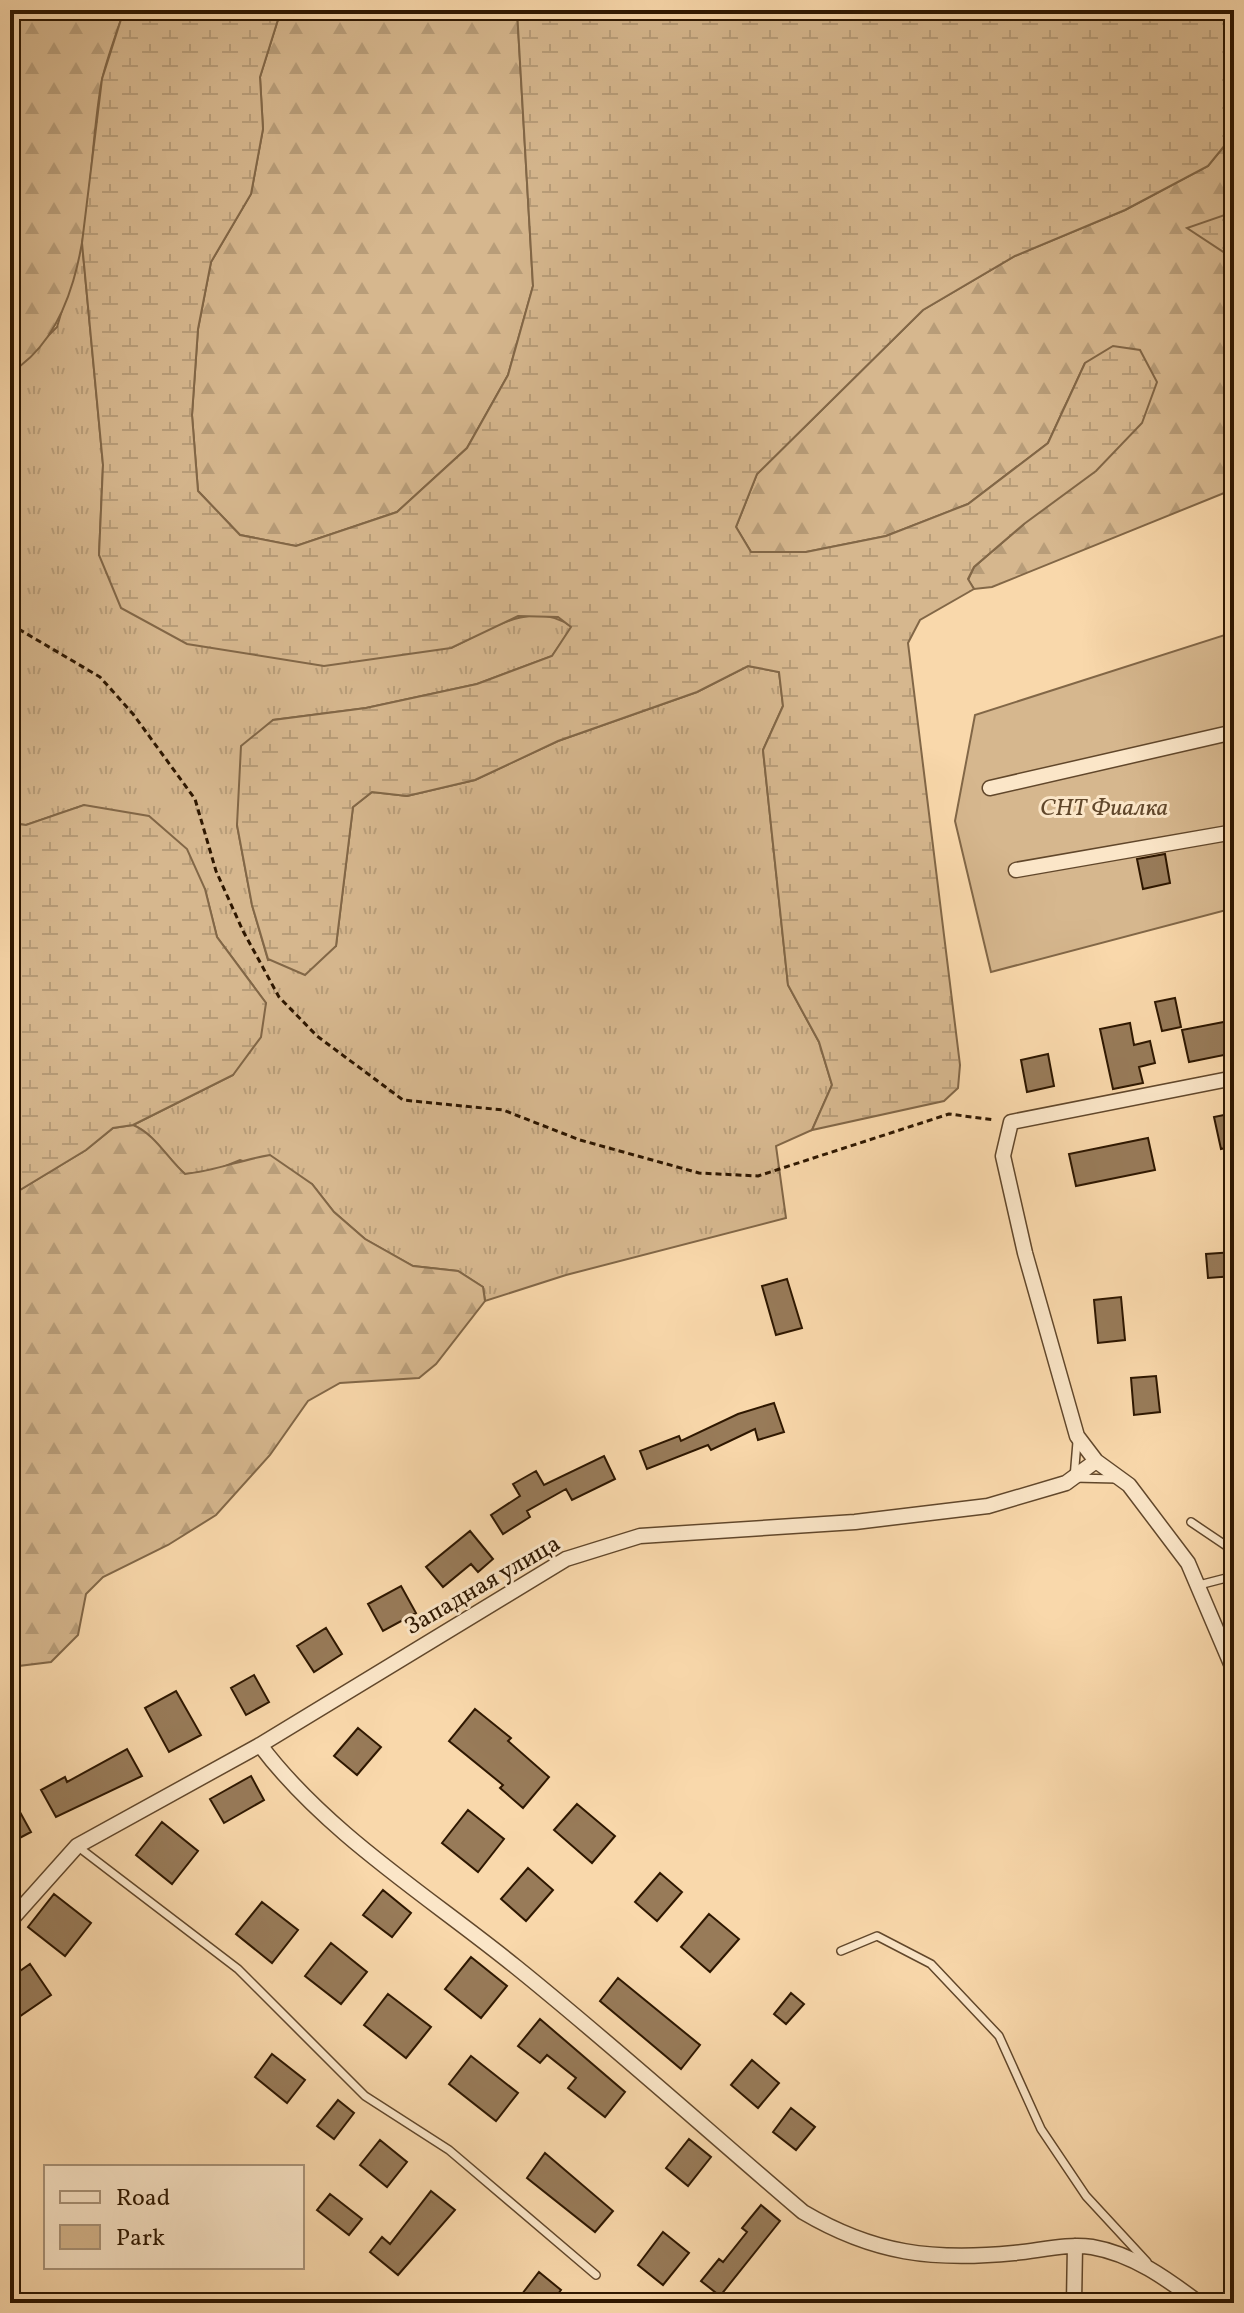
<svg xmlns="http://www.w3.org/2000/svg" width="1244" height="2313" font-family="Vollkorn,serif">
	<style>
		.grass { fill: url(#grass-tufts); stroke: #826747; stroke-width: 2 }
		.forest { fill: url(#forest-firs); stroke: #826747; stroke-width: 2 }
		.wetland { fill: url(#wetland-marsh); stroke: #826747; stroke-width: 2 }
		.green { fill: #d6b78e; stroke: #826747; stroke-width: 2 }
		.building { fill: #987b59; stroke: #2e1700; stroke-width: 2 }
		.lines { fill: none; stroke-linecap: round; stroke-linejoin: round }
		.lane-casing { stroke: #61472b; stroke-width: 10 }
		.street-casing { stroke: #61472b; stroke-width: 17 }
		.path { stroke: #2e1700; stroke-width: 3; stroke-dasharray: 6 4; stroke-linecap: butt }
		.lane { stroke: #fbe6c8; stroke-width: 7 }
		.street { stroke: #fbe6c8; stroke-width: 14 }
		.labels { text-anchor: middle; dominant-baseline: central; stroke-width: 6; stroke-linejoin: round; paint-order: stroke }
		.park-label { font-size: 24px; font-style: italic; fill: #60472b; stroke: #fbe6c8 }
		.street-label { font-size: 24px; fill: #2e1700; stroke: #fbe6c8 }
	</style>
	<defs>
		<pattern id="grass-tufts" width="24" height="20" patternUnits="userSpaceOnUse" patternTransform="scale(2)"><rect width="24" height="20" fill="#d6b78e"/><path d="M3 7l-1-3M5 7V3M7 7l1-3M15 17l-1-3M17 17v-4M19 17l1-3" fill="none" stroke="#b89d79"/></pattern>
		<pattern id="forest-firs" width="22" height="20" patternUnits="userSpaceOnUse" patternTransform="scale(2)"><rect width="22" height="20" fill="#d6b78e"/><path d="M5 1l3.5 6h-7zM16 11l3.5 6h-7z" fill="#b89d79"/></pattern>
		<pattern id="wetland-marsh" width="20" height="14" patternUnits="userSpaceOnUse" patternTransform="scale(2)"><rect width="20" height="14" fill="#d6b78e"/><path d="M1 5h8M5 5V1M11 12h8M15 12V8" fill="none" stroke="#b89d79"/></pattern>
	</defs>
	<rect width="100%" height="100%" fill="#f9d8ab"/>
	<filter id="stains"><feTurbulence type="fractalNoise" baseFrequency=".0025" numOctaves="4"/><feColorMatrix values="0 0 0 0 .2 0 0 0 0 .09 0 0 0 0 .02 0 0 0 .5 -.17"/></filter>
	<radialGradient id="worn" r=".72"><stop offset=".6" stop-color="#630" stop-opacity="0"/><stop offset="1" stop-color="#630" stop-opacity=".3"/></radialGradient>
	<!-- grass -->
	<path class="grass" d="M82,243L103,465L99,555L451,648C487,631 534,598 572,627L552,656L477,684L366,708L273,720L237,825L252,905L268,960L336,946L353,807L372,792L407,796L475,780L558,741L697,692L748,666L779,672L783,706L763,750L788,985L819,1042L832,1085L812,1130L776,1146L786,1218L566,1275L485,1301L483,1287L458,1271L413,1266L365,1239L334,1212L312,1184L240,1160L213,1171L185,1174C167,1158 155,1135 133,1125L233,1075L266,1003L217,937L205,889L84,805L26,825L10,823V374L57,327Z"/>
	<!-- forest -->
	<path class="forest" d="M10,10H124C117,33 107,57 102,80C84,169 99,319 10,373Z
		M281,10H517L533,286L508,375L467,448L397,512L296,546L240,535L198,491L192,415L198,329L211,262L251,194L263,129L260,77Z
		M1234,134V489L992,587L974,589L968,580L974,567L1024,524L1085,363L1048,443L968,504L886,536L806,552H751L736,527L757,474L923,310L1015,256L1125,210L1208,166Z
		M133,1125C155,1134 167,1158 185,1174C215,1171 240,1160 270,1155L312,1184L334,1212L365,1239L413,1266L458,1271L483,1287L485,1301L436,1364L419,1378L340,1383L308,1401L270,1455L216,1515L168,1545L103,1577L86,1594L78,1635L51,1662L10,1667V1196L86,1150L113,1128Z"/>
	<!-- wetland -->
	<path class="wetland" d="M124,10H281L260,77L263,129L251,194L211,262L198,329L192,415L198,491L240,535L296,546L397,512L467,448L508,375L533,286L517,10H1234V134L1208,166L1125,210L1015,256L923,310L757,474L736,527L751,552H806L886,536L968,504L1048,443L1085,363L1113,346L1140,350L1157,382L1142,423L1096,471L1024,524L974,567L968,579L974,589L920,620L908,643L960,1065L958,1088L944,1101L812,1130L832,1085L819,1042L788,985L763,750L783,706L779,672L748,666L697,692L558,741L475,780L407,796L372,792L353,807L336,946L305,975L268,959L252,905L237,825L241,746L273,720L366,708L477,684L552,656L571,627L558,617L518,616L451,648L324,666L187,644L121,608L99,555L103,465L82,243L102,79Z
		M1234,205V259L1187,228L1225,215Z
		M84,805L149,816L187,849L205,889L217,937L266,1003L261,1037L233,1075L133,1125L113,1128L86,1150L10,1196V823L26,825Z"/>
	<!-- green -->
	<path class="green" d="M1234,632V908L991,972L955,821L975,715Z"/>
	<!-- building -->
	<path class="building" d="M1165,854L1170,883L1143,889L1137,859Z
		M1175,998L1181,1027L1162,1031L1155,1002Z
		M1234,1020V1053L1189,1062L1182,1030Z
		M1130,1023L1134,1045L1150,1041L1155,1063L1139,1067L1143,1083L1113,1089L1100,1029Z
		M1048,1054L1054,1086L1027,1092L1021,1060Z
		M1234,1113V1146L1221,1149L1214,1117Z
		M1148,1138L1155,1170L1076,1186L1069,1154Z
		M1234,1252V1276L1208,1278L1206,1254Z
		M787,1279L802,1328L776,1335L762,1286Z
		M1121,1297L1125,1340L1098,1343L1094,1300Z
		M1156,1376L1160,1412L1134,1415L1131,1378Z
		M774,1403L784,1432L758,1440L755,1429L711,1450L708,1445L647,1469L640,1451L679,1436L681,1441L738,1414Z
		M604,1456L615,1479L572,1500L566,1489L527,1511L530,1517L503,1534L491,1515L520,1496L513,1484L536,1471L544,1485Z
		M470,1531L493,1559L478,1572L471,1564L443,1587L426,1567Z
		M401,1586L416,1613L383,1631L368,1604Z
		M326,1628L342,1654L314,1672L297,1646Z
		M254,1675L269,1702L246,1715L231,1688Z
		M176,1691L201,1735L169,1752L145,1708Z
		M475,1709L511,1738L508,1741L549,1777L523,1808L500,1788L503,1785L449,1741Z
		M358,1728L381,1747L357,1775L334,1756Z
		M127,1749L142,1776L56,1817L41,1790L65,1777L67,1782Z
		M251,1776L264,1800L224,1823L210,1799Z
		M10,1794L31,1832L10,1843Z
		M577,1804L615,1836L592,1863L554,1830Z
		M468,1810L504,1839L478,1872L442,1843Z
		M162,1822L198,1851L172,1884L136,1855Z
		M528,1868L553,1890L526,1921L501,1899Z
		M660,1873L682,1892L657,1921L635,1902Z
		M383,1890L411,1913L392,1937L363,1915Z
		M54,1894L91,1923L65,1956L28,1927Z
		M262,1902L298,1930L272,1963L236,1934Z
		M709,1914L739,1939L710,1972L681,1947Z
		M331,1943L367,1972L341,2004L305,1976Z
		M471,1957L507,1986L481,2018L445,1989Z
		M30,1964L51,1995L10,2023V1978Z
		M618,1978L700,2045L681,2069L600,2001Z
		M791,1993L804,2004L786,2024L774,2014Z
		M388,1994L431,2027L406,2058L364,2025Z
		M540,2019L625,2092L605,2117L568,2088L576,2078L547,2055L540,2063L518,2046Z
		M272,2054L305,2080L287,2103L255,2077Z
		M471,2056L518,2093L496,2121L449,2084Z
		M752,2060L779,2083L758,2108L731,2085Z
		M338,2100L354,2113L334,2139L317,2126Z
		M791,2108L815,2127L796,2150L773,2132Z
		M689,2139L711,2157L688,2186L666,2168Z
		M380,2140L407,2162L387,2187L360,2165Z
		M545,2153L613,2211L595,2232L527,2178Z
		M431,2191L455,2210L398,2275L370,2252L382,2237L390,2244Z
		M330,2194L362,2219L349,2235L317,2210Z
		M761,2205L780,2221L720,2296L701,2281L719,2259L723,2262L747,2232L742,2228Z
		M663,2232L689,2253L663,2285L638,2265Z
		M539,2272L561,2290L551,2303H533L522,2294Z"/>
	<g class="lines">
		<!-- lane casing -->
		<g class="lane-casing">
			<path id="lane" d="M1077,1442L1074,1478L1117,1479
				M1191,1522L1234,1551
				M1199,1585L1234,1576
				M77,1846L238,1969L365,2096L449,2150L596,2275
				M841,1951L877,1936L931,1964L999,2036L1041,2129L1086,2196L1147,2262"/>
		</g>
		<!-- street casing -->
		<g class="street-casing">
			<path id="street" d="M990,788L1234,732
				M1016,870L1234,832
				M1234,1078L1011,1122L1003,1156L1025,1253L1077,1436L1096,1461L1129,1485L1188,1563L1234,1671
				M260,1745C326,1833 431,1898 516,1967C614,2046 708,2131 803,2212C874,2254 933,2261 1014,2253C1038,2251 1068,2243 1092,2247C1133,2254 1167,2279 1199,2303
				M10,1921L77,1846L260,1745L566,1559L640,1536L855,1522L988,1506L1066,1483L1096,1461
				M1074,2303L1075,2246"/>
		</g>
		<!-- path -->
		<path class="path" d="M10,624L100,677L133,714L195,799L216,871L243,931L279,997L317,1036L403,1100L503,1110L580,1140L699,1173L758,1176L949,1114L995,1120"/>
		<!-- lane -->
		<use href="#lane" class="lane"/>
		<!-- street -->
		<use href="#street" class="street"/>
	</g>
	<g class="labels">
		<!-- park labels -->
		<g class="park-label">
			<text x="1104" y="809">СНТ Фиалка</text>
		</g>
		<!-- street labels -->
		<g class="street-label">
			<text transform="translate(483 1586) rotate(-30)">Западная улица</text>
		</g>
	</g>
	<!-- margin -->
	<rect width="1244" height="2313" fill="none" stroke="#f9d8ab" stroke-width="40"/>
	<rect x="12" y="12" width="1220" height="2289" fill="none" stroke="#2e1700" stroke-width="4"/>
	<rect x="20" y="20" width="1204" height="2273" fill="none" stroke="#2e1700" stroke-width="2"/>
	<!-- legend -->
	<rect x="44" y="2165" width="260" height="104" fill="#fbe6c8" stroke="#a99378" stroke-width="2"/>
	<rect x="60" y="2191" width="40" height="12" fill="#fbe6c8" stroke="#a99378" stroke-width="2"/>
	<text x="116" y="2205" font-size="24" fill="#2e1700">Road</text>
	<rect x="60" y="2225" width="40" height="24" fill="#d6b78e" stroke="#a99378" stroke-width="2"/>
	<text x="116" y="2245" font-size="24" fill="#2e1700">Park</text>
	<rect width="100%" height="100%" filter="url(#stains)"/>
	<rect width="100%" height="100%" fill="url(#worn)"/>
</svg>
